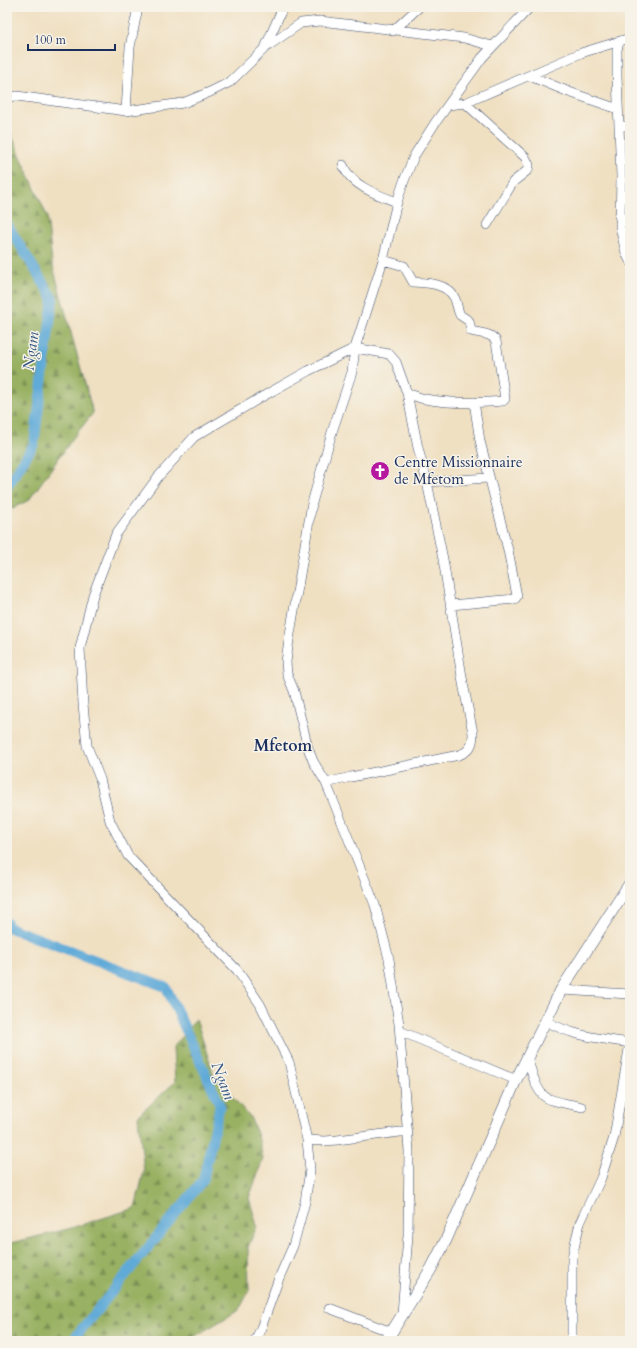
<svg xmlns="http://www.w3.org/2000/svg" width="637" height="1348" font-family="Cardo,serif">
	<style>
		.forest { fill: url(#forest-firs); stroke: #5a7060 }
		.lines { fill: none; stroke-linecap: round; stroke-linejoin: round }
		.river { stroke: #61aad8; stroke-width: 10 }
		.minor-casing { stroke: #3b4a6d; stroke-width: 10 }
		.major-casing { stroke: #3b4a6d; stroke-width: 12 }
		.minor { stroke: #fff; stroke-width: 9 }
		.major { stroke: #fff; stroke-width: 11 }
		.labels { text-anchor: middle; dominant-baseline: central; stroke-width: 3; stroke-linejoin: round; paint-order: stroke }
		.poi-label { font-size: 15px; fill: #1b2f5e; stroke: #f7f3e8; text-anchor: start }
		.water-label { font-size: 16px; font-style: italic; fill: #305483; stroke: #f7f3e8 }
		.neighbourhood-label { font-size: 16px; font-weight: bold; fill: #1b2f5e; stroke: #f7f3e8 }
	</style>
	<defs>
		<pattern id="forest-firs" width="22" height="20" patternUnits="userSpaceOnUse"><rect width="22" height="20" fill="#98b162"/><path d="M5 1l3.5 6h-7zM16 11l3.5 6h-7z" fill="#7b9054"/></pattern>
	</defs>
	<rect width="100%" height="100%" fill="#f7f3e8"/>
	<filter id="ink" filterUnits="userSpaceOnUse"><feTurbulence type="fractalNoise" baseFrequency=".025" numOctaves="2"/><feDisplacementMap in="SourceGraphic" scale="8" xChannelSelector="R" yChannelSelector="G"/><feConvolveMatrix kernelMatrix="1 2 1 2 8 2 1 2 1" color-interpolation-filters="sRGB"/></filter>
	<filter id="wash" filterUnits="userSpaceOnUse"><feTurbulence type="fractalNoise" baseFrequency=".012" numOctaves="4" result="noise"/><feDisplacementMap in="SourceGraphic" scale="16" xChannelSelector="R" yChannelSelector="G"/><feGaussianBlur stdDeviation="0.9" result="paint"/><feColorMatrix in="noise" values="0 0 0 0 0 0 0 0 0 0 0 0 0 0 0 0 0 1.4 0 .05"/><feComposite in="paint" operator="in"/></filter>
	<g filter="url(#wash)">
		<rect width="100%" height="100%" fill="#f0e0c2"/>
		<!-- forest -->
		<path class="forest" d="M7,125L47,216L52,263L93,413L73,438L29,500L7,511Z
			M196,1019L214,1076L250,1117L258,1136L263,1159L249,1198L257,1226L248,1247L249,1291L239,1310L187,1341H7V1244L68,1229L135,1208L144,1171L138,1116L175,1082L173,1048Z"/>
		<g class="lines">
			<!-- river -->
			<path class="river" d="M7,224L53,299L34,444L7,487
				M7,923L8,927L166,987L220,1105L203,1180L72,1341"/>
		</g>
	</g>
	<g filter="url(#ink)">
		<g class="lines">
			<!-- minor casing -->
			<g class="minor-casing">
				<path id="minor" d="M393,31L419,7
					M619,42L617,50V77L621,176L620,227L626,253L630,261
					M265,48L283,7
					M530,76L569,92L618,109
					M7,97L17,96L126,111L183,103L210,92L230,82L265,48L301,23L320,21L464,38L492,46
					M465,103L525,157L529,165L528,170L513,182L487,225
					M448,105L465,103L581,53L630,38
					M126,111L130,47L138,7
					M619,126H630
					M343,165C351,186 378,195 397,202
					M619,216L630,224
					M383,260L404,266L413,282C427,283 446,283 454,297C457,302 457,309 460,315L469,321L471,331C480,334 490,332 496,341L505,399L503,401C478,403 450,404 425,399C419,398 413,395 407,393
					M427,482L488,478
					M451,605L515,599L517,596L508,550L480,441L474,402
					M561,990L630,994
					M546,1021C574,1037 599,1038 630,1043
					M400,1031L516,1080
					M527,1057C531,1069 534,1086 543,1095C549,1102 572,1104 582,1107
					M307,1140L325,1141L337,1140L408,1131
					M329,1308L391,1332
					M402,1314L408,1235L409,1151L399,1024L389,959L375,905L333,800L326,783L313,761L308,748L294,691L287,674L286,662L289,640L312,503L332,432L352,372L355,348L383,260L397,202L404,181L414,156L435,123L482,58L530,7
					M255,1341L261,1328L279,1278L293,1246L305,1202L310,1170L307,1140L289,1062L260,1004L237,970L128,856L110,821L100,779L87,746L83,704L80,648L93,595L116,534L158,477L194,437L260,398L308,371L355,348L389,354L396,362L407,393L418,448L427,482L443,559L463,683L473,733C473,745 470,751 459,755L351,777L326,783
					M572,1341V1258L576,1239L580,1223L601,1178L614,1137L630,1043"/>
			</g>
			<!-- major casing -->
			<g class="major-casing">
				<path id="major" d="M386,1341L431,1269L446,1240L516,1080L561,990L630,883"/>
			</g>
			<!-- minor -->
			<use href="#minor" class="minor"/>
			<!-- major -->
			<use href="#major" class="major"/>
		</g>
	</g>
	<!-- icons -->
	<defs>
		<g id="church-disc" transform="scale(1)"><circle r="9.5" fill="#b5179e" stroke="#f7f3e8"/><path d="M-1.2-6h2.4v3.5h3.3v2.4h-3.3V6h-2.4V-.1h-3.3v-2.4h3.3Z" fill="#fff"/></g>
	</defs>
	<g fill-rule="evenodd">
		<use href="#church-disc" x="380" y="471"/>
	</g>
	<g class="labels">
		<!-- poi labels -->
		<g class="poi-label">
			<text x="394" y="462">Centre Missionnaire<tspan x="394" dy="17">de Mfetom</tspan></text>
		</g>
		<!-- water labels -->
		<g class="water-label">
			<text transform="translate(31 351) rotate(-83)">Ngam</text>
			<text transform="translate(223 1081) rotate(69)">Ngam</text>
		</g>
		<!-- neighbourhood labels -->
		<g class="neighbourhood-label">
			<text x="283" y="746">Mfetom</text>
		</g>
	</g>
	<!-- margin -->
	<rect width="637" height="1348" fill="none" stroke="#f7f3e8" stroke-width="24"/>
	<!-- scale -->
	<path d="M28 44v6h87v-6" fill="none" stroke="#1b2f5e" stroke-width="2"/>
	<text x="34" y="44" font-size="12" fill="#1b2f5e" stroke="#f7f3e8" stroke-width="3" paint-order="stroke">100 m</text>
</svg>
